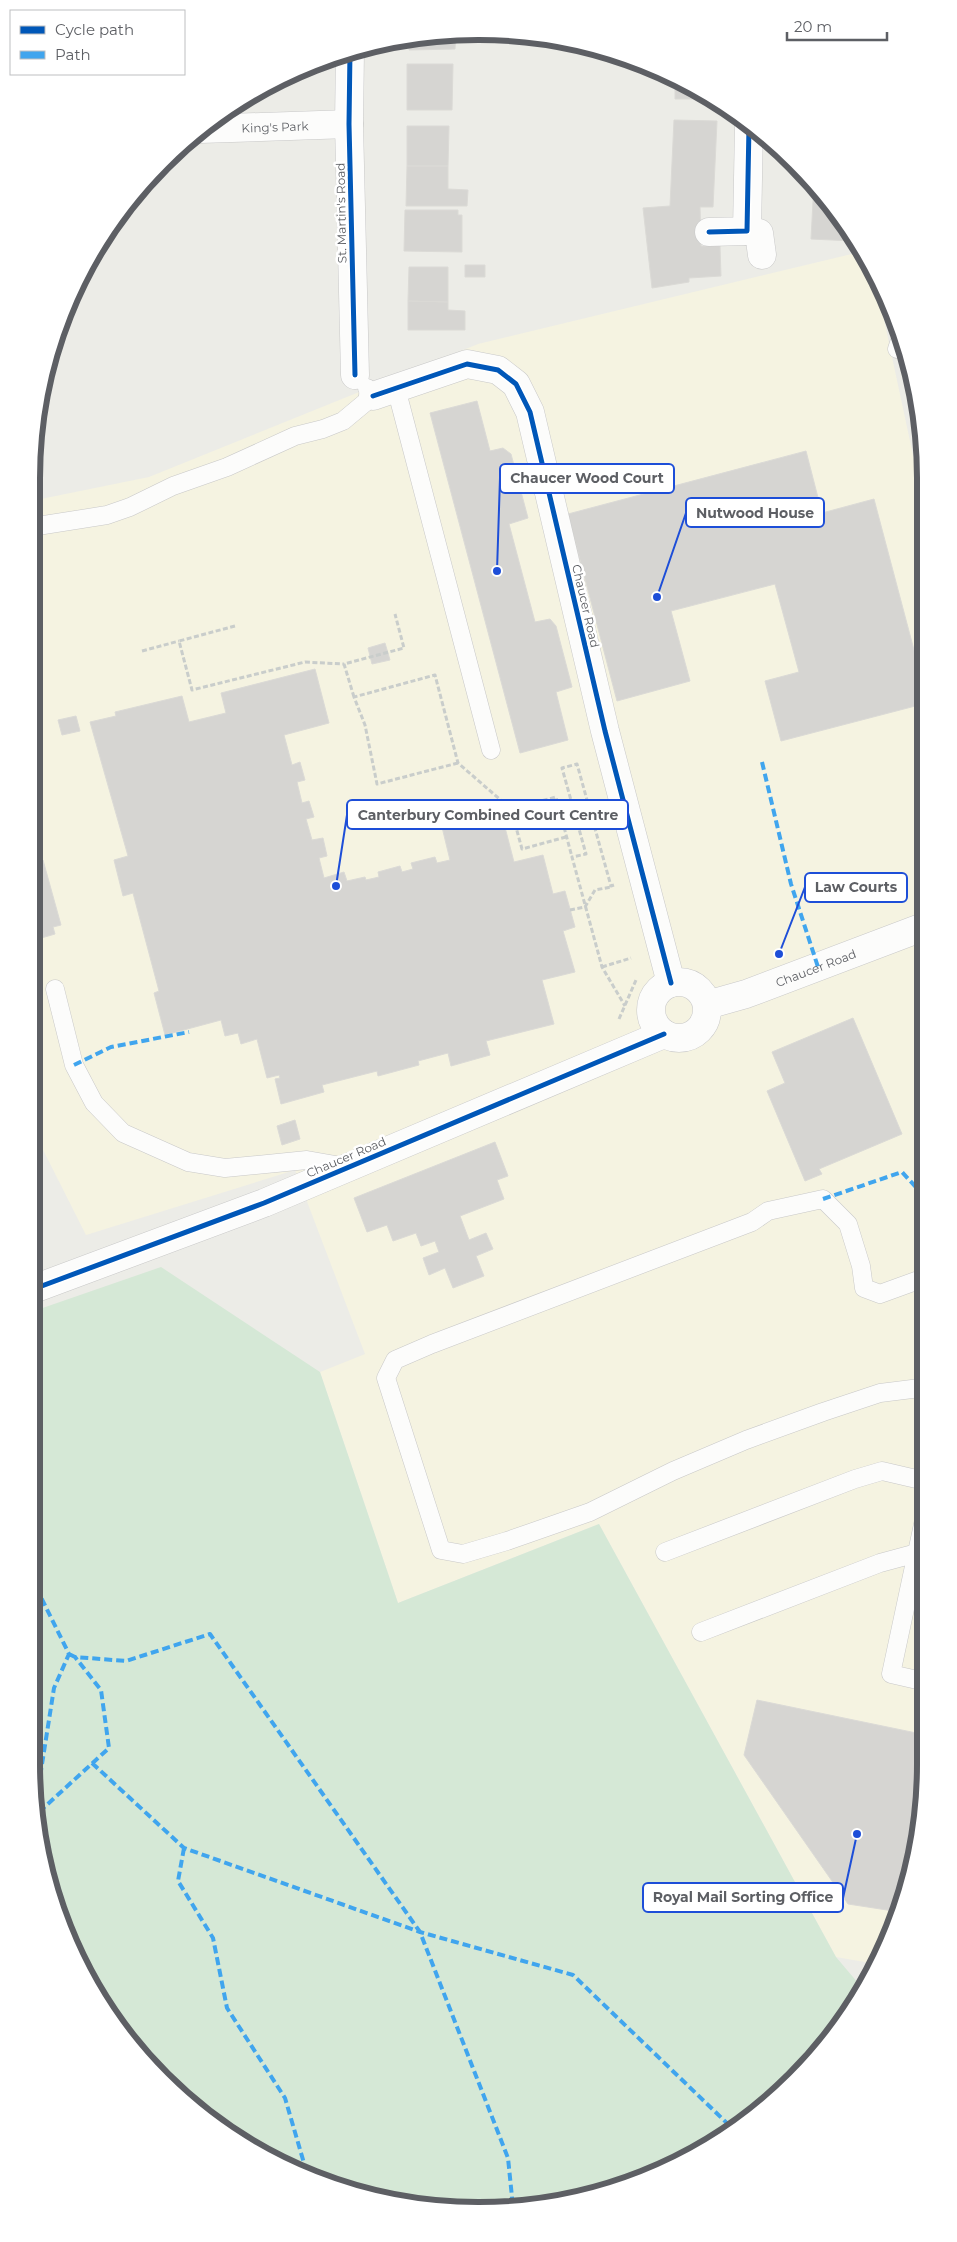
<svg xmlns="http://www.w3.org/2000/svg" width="957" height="2242" font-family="Montserrat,sans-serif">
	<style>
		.commercial { fill: #f5f3e1 }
		.green { fill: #d5e8d6 }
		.building { fill: #d6d5d2; stroke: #dbdad6 }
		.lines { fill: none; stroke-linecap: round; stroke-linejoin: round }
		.lane-casing { stroke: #c8c8c8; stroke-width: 19 }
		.street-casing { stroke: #c8c8c8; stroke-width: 29 }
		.path { stroke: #c9cdcb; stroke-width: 3; stroke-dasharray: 5 2.5; stroke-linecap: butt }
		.lane { stroke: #fcfcfb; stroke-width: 18 }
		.street { stroke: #fcfcfb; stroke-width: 28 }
		.quiet { stroke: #40a5ee; stroke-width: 4; stroke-dasharray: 8 4; stroke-linecap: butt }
		.cycleway-casing { stroke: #fff; stroke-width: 8 }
		.cycleway { stroke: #0057b8; stroke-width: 5 }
		.labels { text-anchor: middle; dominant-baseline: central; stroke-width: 5; stroke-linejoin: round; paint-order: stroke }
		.street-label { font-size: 12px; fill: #5d5f64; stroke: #fff }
		.rim { fill: none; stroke: #5d5f64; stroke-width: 6 }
		.leader { fill: none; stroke: #1d4ed8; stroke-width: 2 }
		.callout-dot { fill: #1d4ed8; stroke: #fff; stroke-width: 2 }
		.callout { fill: #fff; stroke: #1d4ed8; stroke-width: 2 }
		.callout-label { font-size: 14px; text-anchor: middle; font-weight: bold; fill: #5d5f64 }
	</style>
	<rect width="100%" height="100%" fill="#ecece7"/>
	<!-- commercial -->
	<path class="commercial" d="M860,252L874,273L922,497L926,1763L902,1908L876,1964L836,1957L599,1524L398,1603L320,1372L365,1354L295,1170L86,1235L31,1126V501L149,477L478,344Z"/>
	<!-- green -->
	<path class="green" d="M161,1267L320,1372L398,1603L599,1524L836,1957L864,1990L815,2058L702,2151L565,2202L478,2211L392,2202L255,2151L142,2058L91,1987L55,1908L31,1763V1312Z"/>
	<!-- building -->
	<path class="building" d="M450,32H456L455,49L409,50V39Z
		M407,64H453L452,110H407Z
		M675,81L711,99H675Z
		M674,120L717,121L713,207H700L701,246H720L721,276L689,278V282L652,288L643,208L670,206Z
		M407,126H449L448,166H407Z
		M407,166H448V189L468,190L467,206H406Z
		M814,183L815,184L853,241L811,239Z
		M405,210H458V215H462V252L404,251Z
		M465,265H485V277H465Z
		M409,267H448V302L408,301Z
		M408,301L448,302V310L465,311V330H408Z
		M477,401L490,451L503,448L511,454L528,518L509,524L535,622L550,619L556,626L572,687L556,692L568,740L520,753L430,413Z
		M806,451L822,513L874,499L923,684V704L781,741L765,681L799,672L775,584L671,611L690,681L617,701L568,514Z
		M385,643L390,660L372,664L368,648Z
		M315,669L329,723L284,735L292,765L300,762L305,780L297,782L302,803L309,801L314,817L306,819L312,840L323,838L327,856L319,858L324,878L344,872L347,881L365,877L366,880L379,877L378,872L400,866L402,872L413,869L411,863L435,857L437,863L450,860L441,823L500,808L514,862L543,855L553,894L565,891L575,927L563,931L575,972L542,980L554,1024L486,1041L490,1055L451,1066L448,1053L418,1061L419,1065L378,1076L377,1071L322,1085L324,1092L281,1104L275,1079L280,1078L279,1075L267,1078L257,1039L241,1044L238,1033L225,1036L221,1020L165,1035L154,993L159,991L133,893L123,896L114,860L128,856L90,722L116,716L115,712L182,696L189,722L226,713L221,693Z
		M76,716L80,731L62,735L58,720Z
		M43,860L61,925L53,927L55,934L31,941V864Z
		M853,1018L902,1134L819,1169L822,1174L805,1181L767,1091L785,1083L772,1052Z
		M295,1120L300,1139L282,1145L277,1126Z
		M495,1142L508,1176L497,1180L504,1199L460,1216L469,1240L486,1233L493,1249L476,1256L484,1276L453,1288L445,1268L429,1275L423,1258L439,1252L435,1241L421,1246L416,1233L393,1241L387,1225L367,1232L354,1198Z
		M757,1700L926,1735V1764L900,1912L848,1904L744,1755Z"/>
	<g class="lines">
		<!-- lane casing -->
		<g class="lane-casing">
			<path id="lane" d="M897,349L899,343
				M396,388L491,750
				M31,527L107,515L130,507L173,486L227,467L295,436L323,429L343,421L373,396L367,388
				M55,989L74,1065L94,1103L123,1133L188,1162L225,1168L307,1160L347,1167
				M924,1278L880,1294L864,1288L861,1266L848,1224L823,1199L768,1211L752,1222L432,1344L395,1360L386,1378L441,1550L463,1554L507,1541L590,1512L673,1471L746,1440L823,1412L880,1393L920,1388L925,1391
				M925,1515L891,1674L926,1682
				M665,1552L855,1479L882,1471L925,1481
				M701,1632L880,1563L917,1553"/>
		</g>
		<!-- street casing -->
		<g class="street-casing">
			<g id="street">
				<path d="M350,51L349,124L355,375"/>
				<path id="s1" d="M200,129L349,124"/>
				<path d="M747,231L759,233L762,255"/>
				<path d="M709,232L747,231L749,126"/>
				<path d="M373,396L467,364L498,370L516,384L530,412L605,731L671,983"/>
				<circle cx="679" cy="1010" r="28"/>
				<path id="s2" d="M707,1005L746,994L923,927"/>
				<path d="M31,1290L264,1203L664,1034"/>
			</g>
		</g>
		<!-- path -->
		<path class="path" d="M235,626L179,641L192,690L305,662L344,664
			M142,651L179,641
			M354,697L344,664L404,648L395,614
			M458,763L377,784L365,725L354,697L435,675L458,763L511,809
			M566,837L522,849L511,809L556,797L572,857
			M614,885L611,886L577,764L562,768L586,854L572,857L602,967L625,1006
			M570,910L585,907L595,890L611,887
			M602,967L631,958
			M619,1019L636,980"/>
		<!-- lane -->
		<use href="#lane" class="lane"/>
		<!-- street -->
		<use href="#street" class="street"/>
		<!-- quiet -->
		<path class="quiet" d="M762,762L791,884L818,967
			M74,1065L111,1047L189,1032
			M823,1199L902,1172L924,1196
			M31,1577L69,1654L54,1688L37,1796
			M69,1654L75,1657L126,1661L210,1634L420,1932L508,2158L513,2207
			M92,1763L184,1848L420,1932L573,1975L731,2127
			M39,1812L109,1748L101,1690L75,1657
			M184,1848L178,1881L213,1938L227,2008L285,2098L306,2170"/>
		<!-- cycleway casing -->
		<g class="cycleway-casing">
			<path id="cycleway" d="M350,51L349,124L355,375
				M709,232L747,231L749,126
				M373,396L467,364L498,370L516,384L530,412L605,731L671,983
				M31,1290L264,1203L664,1034"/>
		</g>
		<!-- cycleway -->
		<use href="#cycleway" class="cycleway"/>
	</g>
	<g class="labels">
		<!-- street labels -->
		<g class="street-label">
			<text stroke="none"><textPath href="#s1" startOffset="75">King's Park</textPath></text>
			<text transform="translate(341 213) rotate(-91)">St. Martin's Road</text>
			<text transform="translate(586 606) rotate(77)">Chaucer Road</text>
			<text stroke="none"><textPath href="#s2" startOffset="115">Chaucer Road</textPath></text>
			<text transform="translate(346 1157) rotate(-23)">Chaucer Road</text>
		</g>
	</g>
	<!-- crop -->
	<path d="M0 0H957V2242H0ZM478 40H479A438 438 0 0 1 917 478V1764A438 438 0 0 1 479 2202H478A438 438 0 0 1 40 1764V478A438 438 0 0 1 478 40Z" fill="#fff" fill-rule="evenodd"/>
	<path class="rim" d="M478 40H479A438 438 0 0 1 917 478V1764A438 438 0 0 1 479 2202H478A438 438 0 0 1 40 1764V478A438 438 0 0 1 478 40Z"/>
	<!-- callouts -->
	<path class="leader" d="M497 571L500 478M657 597L686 513M336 886L347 815M779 954L805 887M857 1834L843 1898"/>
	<g class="callout-dot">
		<circle cx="497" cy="571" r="5"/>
		<circle cx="657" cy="597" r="5"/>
		<circle cx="336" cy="886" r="5"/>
		<circle cx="779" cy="954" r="5"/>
		<circle cx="857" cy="1834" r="5"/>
	</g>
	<g class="callout">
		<rect x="500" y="464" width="174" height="29" rx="5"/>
		<rect x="686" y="498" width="138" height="29" rx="5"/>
		<rect x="347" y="800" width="281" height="29" rx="5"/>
		<rect x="805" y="873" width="102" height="29" rx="5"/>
		<rect x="643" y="1883" width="200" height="29" rx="5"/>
	</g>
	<g class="callout-label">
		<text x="587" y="483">Chaucer Wood Court</text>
		<text x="755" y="518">Nutwood House</text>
		<text x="488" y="820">Canterbury Combined Court Centre</text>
		<text x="856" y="892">Law Courts</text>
		<text x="743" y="1902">Royal Mail Sorting Office</text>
	</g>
	<!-- legend -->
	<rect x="10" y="10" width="175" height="65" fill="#ffffff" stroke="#bebfc1"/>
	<rect x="20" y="26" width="25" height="8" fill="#0057b8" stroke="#bebfc1"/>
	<text x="55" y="35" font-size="15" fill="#5d5f64">Cycle path</text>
	<rect x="20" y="51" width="25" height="8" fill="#40a5ee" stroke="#bebfc1"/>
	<text x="55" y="60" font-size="15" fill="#5d5f64">Path</text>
	<!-- scale -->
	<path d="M787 32v8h100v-8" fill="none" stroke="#5d5f64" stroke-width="2.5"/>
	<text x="794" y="32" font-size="15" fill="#5d5f64" stroke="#ffffff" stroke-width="4" paint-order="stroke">20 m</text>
</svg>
